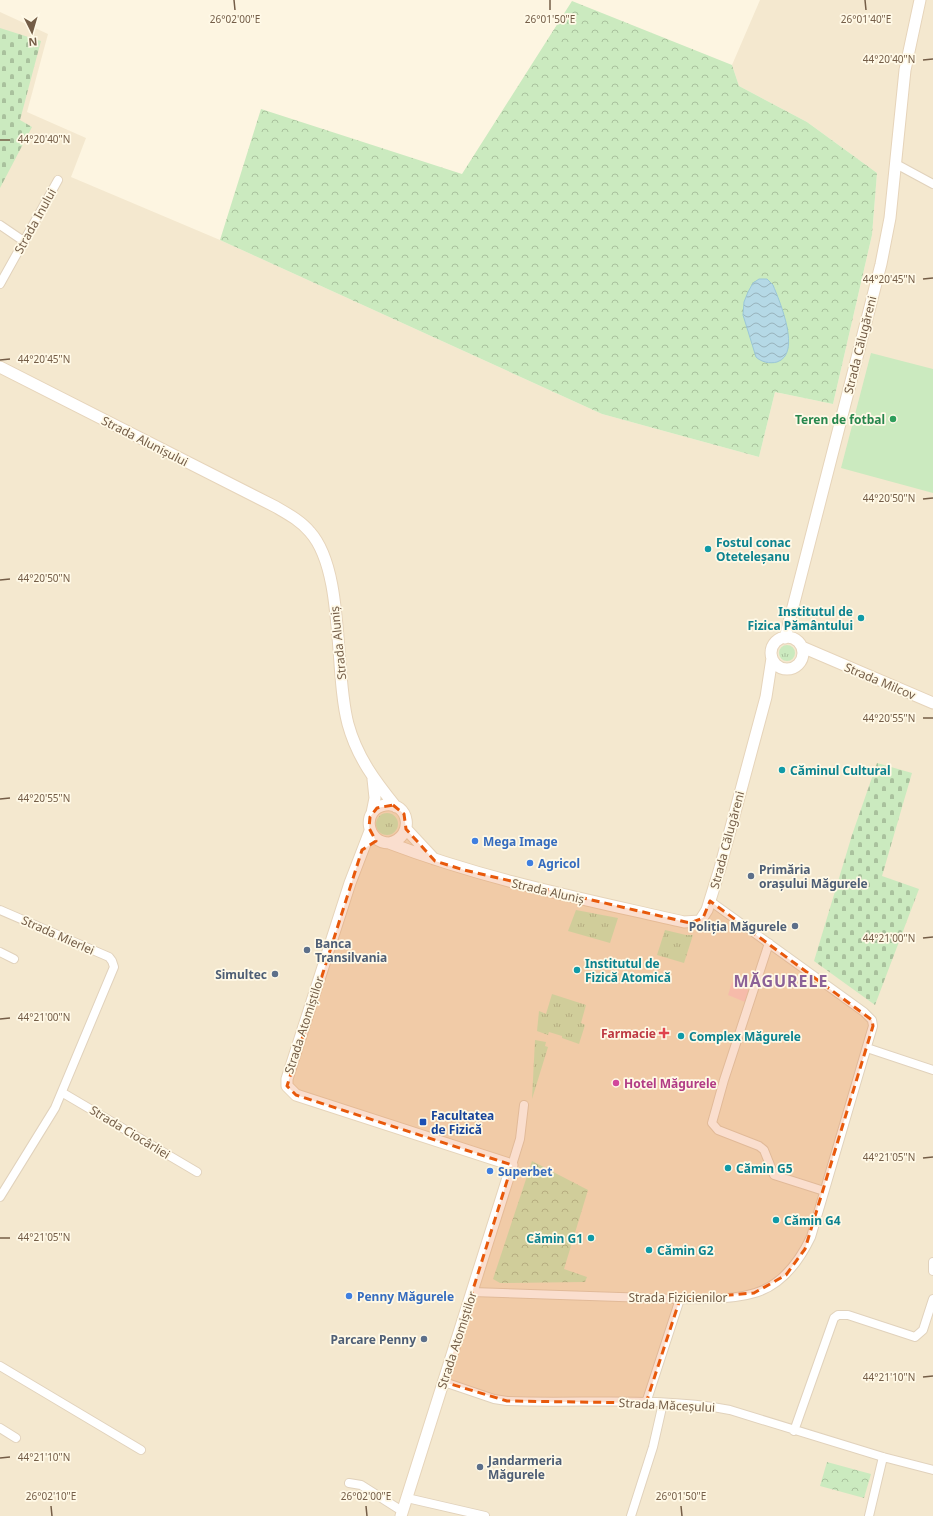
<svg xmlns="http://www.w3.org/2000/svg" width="933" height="1516" font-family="'Noto Sans',sans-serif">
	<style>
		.residential { fill: #f4e8cf }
		.medical { fill: #fbd4d3 }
		.grass { fill: url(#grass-tufts) }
		.forest { fill: url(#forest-crowns) }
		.cemetery { fill: url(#cemetery-stones) }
		.pitch { fill: #cbeabf }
		.water { fill: url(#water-waves); stroke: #9bc7d8 }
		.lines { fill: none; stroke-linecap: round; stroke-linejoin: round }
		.street-casing { stroke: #e1d2bc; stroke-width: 10 }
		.secondary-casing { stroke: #e6d4ba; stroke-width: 13 }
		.street { stroke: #fff; stroke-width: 8 }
		.secondary { stroke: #fff; stroke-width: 11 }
		.marked { fill: #e8590c; fill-opacity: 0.2; stroke: #e8590c; stroke-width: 3; stroke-dasharray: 8 5; stroke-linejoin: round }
		.ticks { fill: none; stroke: #745d47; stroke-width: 1.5 }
		.leisure-dot { fill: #2e9e5b; stroke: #fff9e7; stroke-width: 1.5 }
		.culture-dot { fill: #0f9aa8; stroke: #fff9e7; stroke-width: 1.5 }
		.shop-dot { fill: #3f7fe0; stroke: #fff9e7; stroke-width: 1.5 }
		.service-dot { fill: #5c6f8a; stroke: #fff9e7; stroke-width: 1.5 }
		.health-dot { fill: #e0444e; stroke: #fff9e7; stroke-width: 1.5 }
		.hotel-dot { fill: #d1479c; stroke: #fff9e7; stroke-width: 1.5 }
		.transit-dot { fill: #1a4fb4; stroke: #fff9e7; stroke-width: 1.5 }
		.labels { text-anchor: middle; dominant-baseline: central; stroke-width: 3.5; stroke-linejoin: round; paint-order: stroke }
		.street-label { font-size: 12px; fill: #745d47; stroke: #fff9e7 }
		.leisure-label { font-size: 12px; font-weight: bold; fill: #27864d; stroke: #fff9e7; text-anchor: end }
		.culture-label { font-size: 12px; font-weight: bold; fill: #0d838f; stroke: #fff9e7; text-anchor: start }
		.shop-label { font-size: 12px; font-weight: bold; fill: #366cbe; stroke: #fff9e7; text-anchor: start }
		.service-label { font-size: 12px; font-weight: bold; fill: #4e5e75; stroke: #fff9e7; text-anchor: start }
		.health-label { font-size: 12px; font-weight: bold; fill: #be3a42; stroke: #fff9e7; text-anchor: end }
		.hotel-label { font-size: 12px; font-weight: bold; fill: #b23c85; stroke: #fff9e7; text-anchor: start }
		.transit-label { font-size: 12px; font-weight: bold; fill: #164399; stroke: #fff9e7; text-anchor: start }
		.district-label { font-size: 16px; font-weight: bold; letter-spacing: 1px; fill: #8c6298; stroke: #fff9e7 }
		.ticks-label { font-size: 10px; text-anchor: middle; fill: #745d47; stroke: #fff9e7; stroke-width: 3.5; stroke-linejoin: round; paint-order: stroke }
	</style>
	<defs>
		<pattern id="grass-tufts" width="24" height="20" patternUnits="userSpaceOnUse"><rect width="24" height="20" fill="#cbeabf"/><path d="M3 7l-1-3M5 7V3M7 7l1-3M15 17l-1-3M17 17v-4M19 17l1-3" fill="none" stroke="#a9c19d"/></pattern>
		<pattern id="forest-crowns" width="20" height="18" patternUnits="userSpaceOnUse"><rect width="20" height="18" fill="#cbeabf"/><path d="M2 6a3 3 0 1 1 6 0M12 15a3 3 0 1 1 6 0" fill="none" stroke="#a9c19d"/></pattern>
		<pattern id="cemetery-stones" width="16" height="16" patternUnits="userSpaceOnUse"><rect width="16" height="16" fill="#cbeabf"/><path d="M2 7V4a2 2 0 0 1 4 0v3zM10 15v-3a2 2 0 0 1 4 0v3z" fill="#a9c19d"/></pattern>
		<pattern id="water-waves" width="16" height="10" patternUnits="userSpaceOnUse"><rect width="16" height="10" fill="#b5d9e6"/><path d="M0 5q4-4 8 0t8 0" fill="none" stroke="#98b3bc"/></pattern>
	</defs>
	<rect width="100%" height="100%" fill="#fdf5e1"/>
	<!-- residential -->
	<path class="residential" d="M760,0H933V1516H0V12L48,34L27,112L86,138L71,177L220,240L602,414L759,457L775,392L833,404L872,235L877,173L807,122L739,86L732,65Z"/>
	<!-- medical -->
	<path class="medical" d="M732,982L749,990L745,1002L728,995Z"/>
	<!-- grass -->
	<path class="grass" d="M779 653a8 8 0 1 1 16 0a8 8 0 1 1-16 0Z
		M376 824a11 11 0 1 1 22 0a11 11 0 1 1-22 0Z
		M576,910L618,918L610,943L568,931Z
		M665,930L686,935H693L684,963L657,955Z
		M552,994L586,1005L581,1023L585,1025L579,1044L562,1038V1036L549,1032L548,1035L537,1031L539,1011L546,1014Z
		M535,1040L546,1042L545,1046L548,1047L532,1099Z"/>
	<!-- forest -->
	<path class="forest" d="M572,1L732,65L739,86L807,122L877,173L872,235L833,404L775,392L759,457L602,414L220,240L261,109L462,174Z
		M532,1161L588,1190L564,1269L587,1277L585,1282L500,1283L493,1279Z
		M827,1462L871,1474L864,1498L820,1486Z"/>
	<!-- cemetery -->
	<path class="cemetery" d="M0,28L41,41L20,120L32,127L0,188Z
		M877,763L912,773L882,876L919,889L875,1005L814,961L852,835Z"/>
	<!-- pitch -->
	<path class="pitch" d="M871,353L933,369V493L841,468Z"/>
	<!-- water -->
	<path class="water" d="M759,279H767L773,285C780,302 802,354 777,362C770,364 761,362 756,357L743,315L744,302L748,292L753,283Z"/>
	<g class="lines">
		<!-- street casing -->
		<g class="street-casing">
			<path id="street" d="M896,164L933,184
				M0,225L25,242
				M0,284L58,180
				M0,910L109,957L112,961L114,967L55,1108L0,1197
				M769,943L724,1080L712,1123L718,1130L759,1146L764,1150L774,1175L824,1191
				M0,952L14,959
				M867,1048L933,1070
				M63,1093L197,1172
				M512,1165L520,1139L524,1105
				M933,1262V1271
				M472,1292C531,1294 590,1296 649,1298C679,1299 726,1302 755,1293C782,1285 799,1262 811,1237L873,1026L872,1020L864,1012L710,901
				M0,1366L141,1450
				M444,1382L494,1399L507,1401C581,1404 657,1396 730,1410L883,1457L933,1470
				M646,1403L680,1299
				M0,1428L16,1438
				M794,1431L834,1318L838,1315H848L915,1337L923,1330L933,1299
				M349,1483L361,1485L402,1511
				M407,1498L485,1516
				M631,1516L653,1447L663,1403
				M869,1516L883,1457"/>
		</g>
		<!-- secondary casing -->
		<g class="secondary-casing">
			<path id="secondary" d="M0,367L276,507C288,514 301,521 310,532C345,571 334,672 348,724C357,757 375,781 396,807
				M771 653a16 16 0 1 1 32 0a16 16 0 1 1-32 0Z
				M785,638L881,264L890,218L905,70L920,0
				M802,647L933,703
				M372,813L375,798L373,779
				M406,829L434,859
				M370,831L350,883L287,1079V1086L296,1095L512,1165L401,1516
				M389,843C416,837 409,801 385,805C361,809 366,843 389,843C486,880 584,899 684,922L700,921L707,910L720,868L766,697L772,658"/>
		</g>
		<!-- street -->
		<use href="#street" class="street"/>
		<!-- secondary -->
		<use href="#secondary" class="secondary"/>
	</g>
	<!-- marked area -->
	<path class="marked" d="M393,805L404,814L406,829L435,861L464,870L690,923L703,918L710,901L872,1020L873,1026L805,1249L786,1275L754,1293L680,1299L646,1403L507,1401L444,1382L512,1165L296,1095L287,1086L362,850L376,841L369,828L370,817L377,808Z"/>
	<!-- ticks -->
	<path class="ticks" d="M234,0L235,10M550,0V10M865,0L866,10M923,60L933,59M0,140H10M923,279L933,278M0,360L10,359M923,499L933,498M0,580L10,579M923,718H933M0,799L10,798M923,938L933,937M0,1019L10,1018M923,1158L933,1157M0,1238H10M923,1377L933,1376M0,1458L10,1457M51,1506L52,1516M366,1506L367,1516M681,1506L682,1516"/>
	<!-- markers -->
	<circle class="leisure-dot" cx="893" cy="419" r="4"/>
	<g class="culture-dot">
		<circle cx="708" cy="549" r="4"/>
		<circle cx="861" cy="618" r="4"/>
		<circle cx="782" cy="770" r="4"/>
		<circle cx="577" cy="970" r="4"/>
		<circle cx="681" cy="1036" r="4"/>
		<circle cx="728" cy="1168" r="4"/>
		<circle cx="776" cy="1220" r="4"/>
		<circle cx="591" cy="1238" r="4"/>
		<circle cx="649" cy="1250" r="4"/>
	</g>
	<g class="shop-dot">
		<circle cx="475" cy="841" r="4"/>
		<circle cx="530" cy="863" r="4"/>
		<circle cx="490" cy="1171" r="4"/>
		<circle cx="349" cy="1296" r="4"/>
	</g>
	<g class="service-dot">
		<circle cx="751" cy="876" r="4"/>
		<circle cx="795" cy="926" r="4"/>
		<circle cx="307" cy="950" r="4"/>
		<circle cx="275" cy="974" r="4"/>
		<circle cx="424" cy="1339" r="4"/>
		<circle cx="480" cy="1467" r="4"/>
	</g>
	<path class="health-dot" d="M662 1027h4v4h4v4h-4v4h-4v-4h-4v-4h4z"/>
	<circle class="hotel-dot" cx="616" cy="1083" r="4"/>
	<rect class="transit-dot" x="419" y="1118" width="8" height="8" rx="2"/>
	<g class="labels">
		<!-- street labels -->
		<g class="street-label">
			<text transform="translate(35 221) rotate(-61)">Strada Inului</text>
			<text transform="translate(860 345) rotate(-76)">Strada Călugăreni</text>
			<text transform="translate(145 441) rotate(27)">Strada Alunișului</text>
			<text transform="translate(338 643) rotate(-96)">Strada Aluniș</text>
			<text transform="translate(880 681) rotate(23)">Strada Milcov</text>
			<text transform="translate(727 840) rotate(-75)">Strada Călugăreni</text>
			<text transform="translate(548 891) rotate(13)">Strada Aluniș</text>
			<text transform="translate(58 935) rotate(24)">Strada Mierlei</text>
			<text transform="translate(304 1025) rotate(-72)">Strada Atomiștilor</text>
			<text transform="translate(130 1132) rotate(31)">Strada Ciocârliei</text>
			<text x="678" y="1297">Strada Fizicienilor</text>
			<text transform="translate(457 1340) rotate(-72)">Strada Atomiștilor</text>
			<text transform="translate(667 1405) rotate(3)">Strada Măceșului</text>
		</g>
		<!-- leisure labels -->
		<g class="leisure-label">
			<text x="885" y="419">Teren de fotbal</text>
		</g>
		<!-- culture labels -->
		<g class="culture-label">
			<text x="716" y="542">Fostul conac<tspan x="716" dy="14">Oteteleșanu</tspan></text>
			<text x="853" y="611" text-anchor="end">Institutul de<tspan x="853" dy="14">Fizica Pământului</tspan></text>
			<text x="790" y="770">Căminul Cultural</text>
			<text x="585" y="963">Institutul de<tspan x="585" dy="14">Fizică Atomică</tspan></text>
			<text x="689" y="1036">Complex Măgurele</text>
			<text x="736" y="1168">Cămin G5</text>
			<text x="784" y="1220">Cămin G4</text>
			<text x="583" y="1238" text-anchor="end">Cămin G1</text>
			<text x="657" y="1250">Cămin G2</text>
		</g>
		<!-- shop labels -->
		<g class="shop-label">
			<text x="483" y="841">Mega Image</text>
			<text x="538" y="863">Agricol</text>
			<text x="498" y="1171">Superbet</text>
			<text x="357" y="1296">Penny Măgurele</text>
		</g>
		<!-- service labels -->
		<g class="service-label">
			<text x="759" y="869">Primăria<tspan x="759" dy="14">orașului Măgurele</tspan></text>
			<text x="787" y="926" text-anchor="end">Poliția Măgurele</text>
			<text x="315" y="943">Banca<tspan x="315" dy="14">Transilvania</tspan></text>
			<text x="267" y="974" text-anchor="end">Simultec</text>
			<text x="416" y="1339" text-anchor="end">Parcare Penny</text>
			<text x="488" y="1460">Jandarmeria<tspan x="488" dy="14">Măgurele</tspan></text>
		</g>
		<!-- health labels -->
		<g class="health-label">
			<text x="656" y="1033">Farmacie</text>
		</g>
		<!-- hotel labels -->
		<g class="hotel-label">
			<text x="624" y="1083">Hotel Măgurele</text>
		</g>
		<!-- transit labels -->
		<g class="transit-label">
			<text x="431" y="1115">Facultatea<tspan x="431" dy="14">de Fizică</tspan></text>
		</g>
		<!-- district labels -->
		<g class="district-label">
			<text x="781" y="981">MĂGURELE</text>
		</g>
	</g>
	<g class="ticks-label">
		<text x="235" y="23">26°02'00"E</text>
		<text x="550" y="23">26°01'50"E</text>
		<text x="866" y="23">26°01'40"E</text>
		<text x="889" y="63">44°20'40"N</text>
		<text x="44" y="143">44°20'40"N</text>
		<text x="889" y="283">44°20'45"N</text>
		<text x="44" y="363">44°20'45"N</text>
		<text x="889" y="502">44°20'50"N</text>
		<text x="44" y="582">44°20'50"N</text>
		<text x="889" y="722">44°20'55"N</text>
		<text x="44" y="802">44°20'55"N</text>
		<text x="889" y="942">44°21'00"N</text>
		<text x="44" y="1021">44°21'00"N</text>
		<text x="889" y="1161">44°21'05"N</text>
		<text x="44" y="1241">44°21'05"N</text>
		<text x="889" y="1381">44°21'10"N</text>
		<text x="44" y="1461">44°21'10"N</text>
		<text x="51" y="1500">26°02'10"E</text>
		<text x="366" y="1500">26°02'00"E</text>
		<text x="681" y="1500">26°01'50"E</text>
	</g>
	<!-- north arrow -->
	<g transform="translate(32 32) rotate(175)" stroke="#fff9e7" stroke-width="3" paint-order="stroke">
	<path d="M0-3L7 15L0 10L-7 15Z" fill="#745d47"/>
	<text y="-6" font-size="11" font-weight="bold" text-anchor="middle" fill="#745d47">N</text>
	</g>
</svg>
